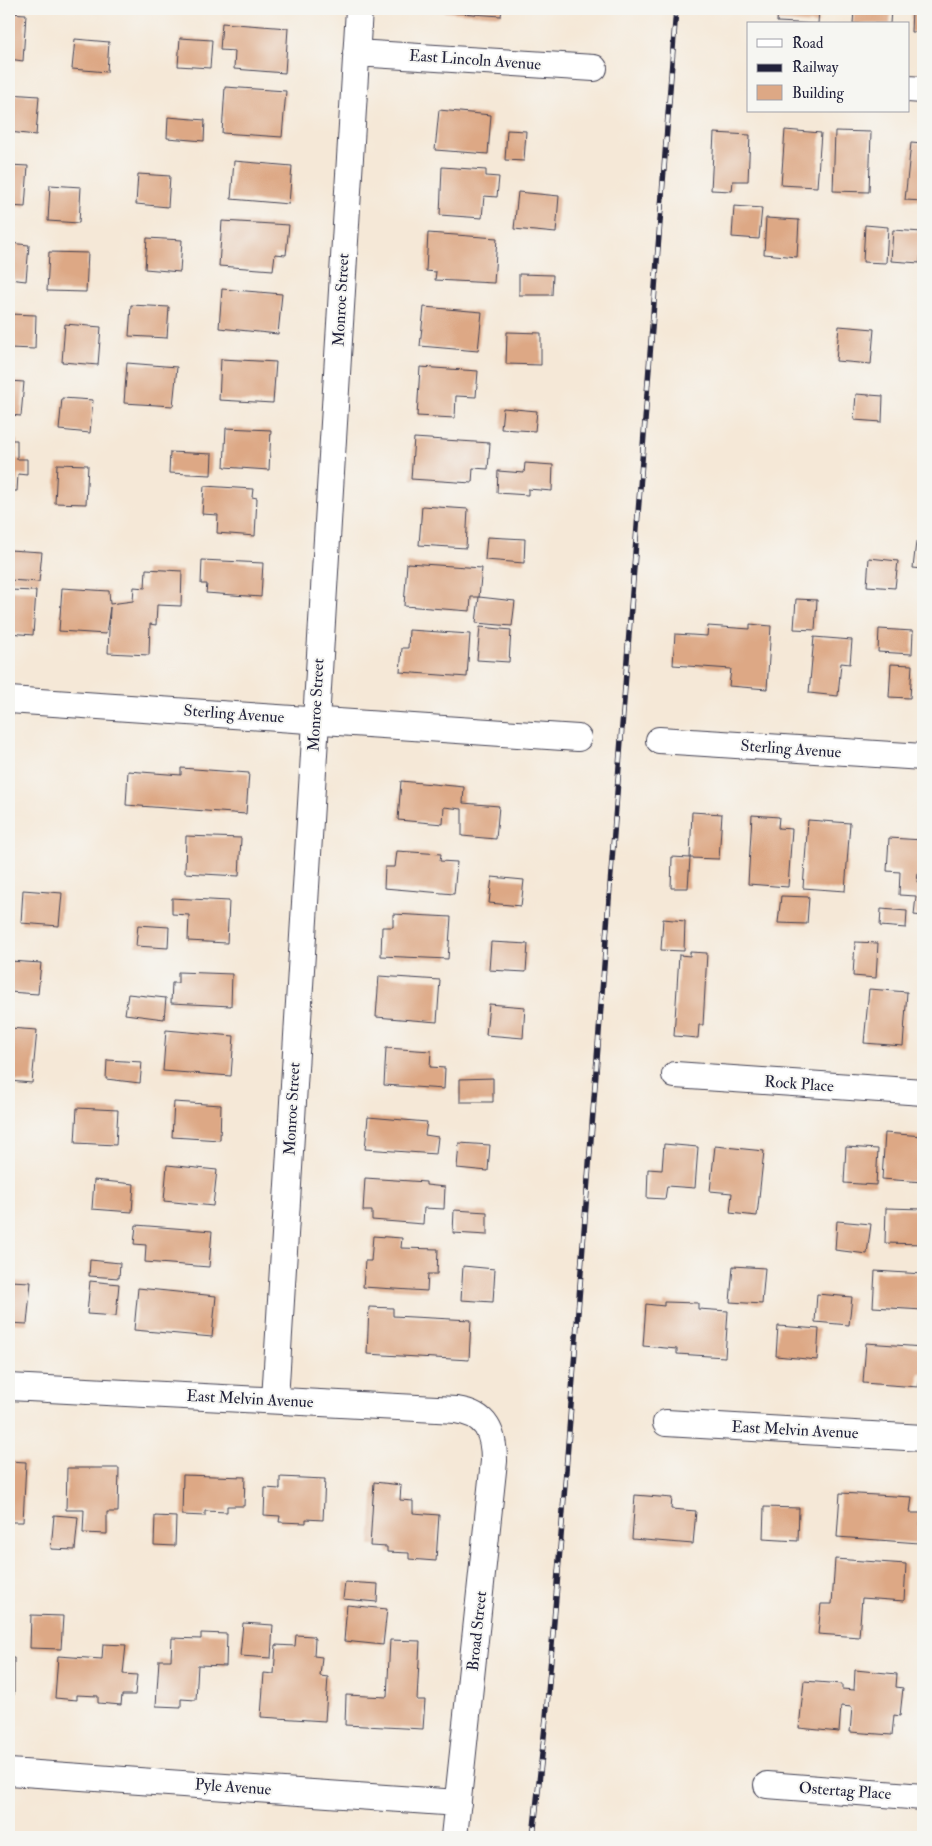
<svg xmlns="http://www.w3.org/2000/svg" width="932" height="1846" font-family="'IM FELL Double Pica',serif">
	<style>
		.building { fill: #dda885 }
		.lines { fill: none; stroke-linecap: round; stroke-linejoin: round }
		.minor-casing { stroke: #424052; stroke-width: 28 }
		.minor { stroke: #fff; stroke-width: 26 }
		.rail-casing { stroke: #22223b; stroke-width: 5.5 }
		.rail { stroke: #f6f6f2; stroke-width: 4; stroke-dasharray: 11; stroke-linecap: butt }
		.labels { text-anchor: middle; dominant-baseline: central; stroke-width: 4; stroke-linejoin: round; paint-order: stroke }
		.street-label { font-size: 16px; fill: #22223b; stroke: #f6f6f2 }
	</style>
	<rect width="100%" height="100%" fill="#f6f6f2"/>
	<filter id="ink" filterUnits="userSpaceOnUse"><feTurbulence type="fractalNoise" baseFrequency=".02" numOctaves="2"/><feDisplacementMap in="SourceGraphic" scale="10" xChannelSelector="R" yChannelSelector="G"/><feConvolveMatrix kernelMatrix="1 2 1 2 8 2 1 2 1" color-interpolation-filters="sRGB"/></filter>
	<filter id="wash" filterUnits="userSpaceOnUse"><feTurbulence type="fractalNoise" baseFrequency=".0096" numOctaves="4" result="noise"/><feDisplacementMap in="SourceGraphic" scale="20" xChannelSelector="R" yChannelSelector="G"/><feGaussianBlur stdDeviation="1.12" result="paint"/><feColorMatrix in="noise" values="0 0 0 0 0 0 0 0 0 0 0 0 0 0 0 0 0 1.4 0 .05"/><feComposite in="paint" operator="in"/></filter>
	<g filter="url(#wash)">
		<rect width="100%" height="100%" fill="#f5e8d7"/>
		<g id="blocks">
			<!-- building -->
			<path class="building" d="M444,9H502L501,16L444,12Z
				M778,9H819L818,24L777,22Z
				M854,9H891L890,24H853Z
				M912,9H923V32H911Z
				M9,13L26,14L23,61L9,59Z
				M222,23L288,28L285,73L234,69L235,51L220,50Z
				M180,38L212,40L210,68L178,66Z
				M75,39L109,42L107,72L72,69Z
				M225,87L286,91L282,137L222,133Z
				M9,94L39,96L36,135L9,132Z
				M439,110L491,115L488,154L435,150Z
				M168,117L205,120L204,141L167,138Z
				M507,130L526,131L524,161L505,160Z
				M785,130L821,133L817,187L781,185Z
				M835,131L871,132L869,192L833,191Z
				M714,133L750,135L748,181H733L732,191L711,190Z
				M911,143L923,144V201L905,200Z
				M234,161L292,166L289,204L231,199Z
				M9,165L28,166L25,207L9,206Z
				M442,167L486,170V176L499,177L497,197L484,196L482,218L440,215Z
				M138,174L170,176L168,207L136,204Z
				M50,185L81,187L79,223L48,221Z
				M518,192L559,196L556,233L514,229Z
				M734,206L762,208L759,239L732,237Z
				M766,218L799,220L797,257L764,254Z
				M222,221L289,225L286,255L275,254L273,270L219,266Z
				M865,225L888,227L886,263L863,262Z
				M893,230L922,232L920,263L891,261Z
				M428,233L497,238L494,283L435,280L436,272L426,271Z
				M147,238L182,240L180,272L145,269Z
				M9,243L29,245L26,281L9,279Z
				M49,252L88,253L86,292L47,291Z
				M519,274L553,275L552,295H519Z
				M222,289L282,294L278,334L219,328Z
				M131,305L169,307L167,338L129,336Z
				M424,307L482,312L478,351L420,346Z
				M9,314L36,315L35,349L9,348Z
				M65,324L101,327L98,365L62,362Z
				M839,326L874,329L871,364L836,361Z
				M507,332L541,333V365L506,364Z
				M221,359L276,362L273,403L219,400Z
				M127,363L177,367L173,406L124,403Z
				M420,367L478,371L476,397L456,396L455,418L417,416Z
				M9,381L24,382L21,416L9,415Z
				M856,394L883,396L882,422L854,420Z
				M62,398L93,400L90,433L59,430Z
				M503,408L537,411L535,431L501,429Z
				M226,428L271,430L269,470L224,467Z
				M414,438L490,443L488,469L473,468L472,483L411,479Z
				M9,440H17V459H27V475L18,474L17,491H9Z
				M170,452L212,454L211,475L169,473Z
				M525,463L553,465L552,491L528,489V495L497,493L498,471L524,473Z
				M57,464L88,465L86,504L55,503Z
				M204,486L253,489L252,497L257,498L255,536L217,533L218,515L202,514Z
				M422,506L468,509L466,548L419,545Z
				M487,537L525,539L524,563L485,560Z
				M916,542L923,543V569L913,568Z
				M9,550L42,552L39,582L9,580Z
				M869,558L898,561L895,588L867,586Z
				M202,560L263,563L261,597L206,593L207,584H201Z
				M407,563L482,568L479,597H471L470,611L404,606Z
				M146,569L182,571L181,606L157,605L156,625L150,624L149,655L108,653L110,607L106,634L59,631L62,588L109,591L110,604L133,601L134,587L145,588Z
				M9,590L36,591L33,635L9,633Z
				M479,597L515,601L512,626L476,623Z
				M796,599L817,600L815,630L794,629Z
				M750,624L771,626L767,689L729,686L731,669L673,665L675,634L707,636L708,626L750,629Z
				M480,627L511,630L509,662L477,660Z
				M879,629L913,631L912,654L878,652Z
				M409,630L470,634L467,677L400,672L402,648H408Z
				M814,637L852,640L850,664L841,663L838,696L809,693Z
				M891,664L912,665L910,698L889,697Z
				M181,768L249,773L246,814L126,805L128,771L181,775Z
				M401,781L464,787L463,803L499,806L496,839L462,836V809L444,807L443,824L398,820Z
				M692,812L722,814L719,859L690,858Z
				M9,815H13L10,846H9Z
				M752,815L779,817L778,828L792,829L788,887L748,884Z
				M808,820L850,823L845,891L803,888Z
				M186,836L241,838L239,876L185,873Z
				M889,838L923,840L922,874L918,873L917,882L923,881V916L914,915L916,896L899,895L900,872L887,871Z
				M397,851L441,854L440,861L457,862L454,894L384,888L385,867H395Z
				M672,857L690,858L688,888H671Z
				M492,877L524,880L521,906L489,903Z
				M23,890L62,893L59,926L21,923Z
				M781,896L809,897L807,924L778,923Z
				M172,898L229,901L227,943L188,941L189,915L172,914Z
				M881,909L907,911L906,928L880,926Z
				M393,914L451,917L448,959L381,956L382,927H393Z
				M663,919L685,921L684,951L661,950Z
				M138,925L169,927L168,948L136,946Z
				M491,942L528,944L526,972L489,970Z
				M855,942L878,943L876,978L853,976Z
				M690,952L707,953L703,1025H699L698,1038L674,1036L679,955L690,956Z
				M9,961L41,963L38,994L9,992Z
				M178,972L232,974L231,1006L171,1003L172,983H178Z
				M379,976L440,980L437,1022L376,1017Z
				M869,989L907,992L903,1046L864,1043Z
				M128,994L166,998L164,1019L125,1014Z
				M489,1004L525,1007L523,1038L486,1035Z
				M9,1028L37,1030L32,1083L9,1081Z
				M166,1030L234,1036L231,1076L163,1071Z
				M386,1048L431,1051L430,1067L445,1068L444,1089L384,1085Z
				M107,1060L142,1062L140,1083L106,1079Z
				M493,1078V1102H460V1079Z
				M174,1102L221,1105L220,1140L172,1137Z
				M77,1108L118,1110L116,1145L75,1143Z
				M368,1117L427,1122L425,1135L438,1137L436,1154L365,1149Z
				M885,1133L923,1136V1182L882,1179Z
				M459,1143L490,1145L488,1171L457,1168Z
				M664,1144L698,1147L695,1188L667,1186L665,1199L647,1198L648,1169L662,1170Z
				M715,1146L764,1151L757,1216L730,1213L732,1193L710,1191Z
				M846,1147L878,1149L876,1185L844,1183Z
				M167,1165L217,1170L213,1206L164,1201Z
				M365,1178L426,1182V1185L445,1187L444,1209L424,1208L423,1224L372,1220V1211H363Z
				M94,1180L134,1184L132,1212L92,1209Z
				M886,1208L923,1209V1244L885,1243Z
				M454,1210L487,1212V1235L453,1233Z
				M837,1221L871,1224L867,1254L835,1250Z
				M136,1225L212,1231L209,1267L145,1262L146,1245L134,1244Z
				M373,1236L402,1238L401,1248L438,1249L437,1274H428L427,1291L363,1287L365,1261H371Z
				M90,1260L120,1263L119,1278L89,1276Z
				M463,1266L495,1269L493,1302L461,1300Z
				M733,1266L765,1268L762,1304L730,1302Z
				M875,1271L923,1274V1310L873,1307Z
				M9,1281L31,1282L27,1324L9,1323Z
				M90,1281L119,1284L116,1316L87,1314Z
				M138,1288L216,1296L212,1337L134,1330Z
				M817,1294L852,1297L849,1325L815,1322Z
				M664,1302L698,1303V1309L728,1311L725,1357L677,1354V1349L643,1346L646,1304L664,1306Z
				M369,1307L393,1308V1316L471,1320L469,1360L367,1354Z
				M778,1326L819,1329L817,1360L776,1356Z
				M866,1343L923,1347V1373H919L918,1387L863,1383Z
				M9,1461L26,1462L23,1522H9Z
				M67,1468H119L118,1512H107V1534L83,1533L84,1510H66Z
				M183,1475L245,1477L244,1506H227V1512L205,1511V1516L182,1515Z
				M280,1477L325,1479L323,1520L306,1519V1523L279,1522L280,1516L264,1515L265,1488L280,1489Z
				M374,1482L401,1485L400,1500L413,1501V1513L439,1515L436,1561L409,1559V1553L387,1552V1547L370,1546Z
				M840,1493L912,1497L910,1513H921L919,1543L837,1537Z
				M635,1495L672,1498L671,1509L696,1511L693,1544L632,1539Z
				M764,1507L799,1508L798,1541L763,1539Z
				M54,1515L78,1517L75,1550L51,1549Z
				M155,1516L176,1517L175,1546L154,1545Z
				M835,1559L906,1564L904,1601L862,1598L859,1637L818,1634L821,1604H832Z
				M345,1582L378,1584L377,1602L343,1599Z
				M347,1605L387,1609L383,1645L344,1641Z
				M31,1615L63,1616L61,1649L30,1648Z
				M243,1623L273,1625L271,1658L240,1656Z
				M201,1633L227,1634L226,1666L198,1665L196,1700L181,1699V1707L156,1706L159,1660H171L172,1638L201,1639Z
				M296,1635L313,1636L315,1639L314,1656L322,1657L320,1676L328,1677L325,1721L261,1717L264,1673L274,1674L276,1645L295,1646Z
				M390,1640L420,1641L417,1700H425L423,1729L345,1725L346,1695L387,1697Z
				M103,1644L126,1645L123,1674L137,1675L135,1695H122L121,1705L98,1703V1696L77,1695V1700L55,1698L58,1656L102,1659Z
				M9,1658H14V1695H9Z
				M855,1670L897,1674L896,1687L903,1688L900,1716L894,1715L892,1735L850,1732L852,1707L841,1706L839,1732L799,1728L804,1681L842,1684V1689L854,1690Z"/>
		</g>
	</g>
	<g filter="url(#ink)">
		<use href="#blocks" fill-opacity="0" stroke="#424052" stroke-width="1"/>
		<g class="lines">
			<!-- minor casing -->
			<g class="minor-casing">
				<path id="minor" d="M356,53L594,68
					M908,89L923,90
					M9,700L578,738
					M659,740L923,757
					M675,1075L923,1092
					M9,1387L456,1410C487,1414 494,1433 494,1461L454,1837
					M275,1400L359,9
					M666,1423L923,1438
					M9,1772L458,1803
					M767,1785L923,1797"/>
			</g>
			<!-- minor -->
			<use href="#minor" class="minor"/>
			<!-- rail casing -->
			<g class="rail-casing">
				<path id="rail" d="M533,1837L546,1718L562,1524L676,9"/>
			</g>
			<!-- rail -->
			<use href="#rail" class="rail"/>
		</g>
	</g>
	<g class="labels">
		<!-- street labels -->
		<g class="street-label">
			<text transform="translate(475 60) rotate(4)">East Lincoln Avenue</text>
			<text transform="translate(341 300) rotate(-87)">Monroe Street</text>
			<text transform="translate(316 705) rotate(-87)">Monroe Street</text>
			<text transform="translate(234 714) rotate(4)">Sterling Avenue</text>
			<text transform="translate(791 749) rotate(4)">Sterling Avenue</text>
			<text transform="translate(799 1084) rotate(4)">Rock Place</text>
			<text transform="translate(292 1109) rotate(-87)">Monroe Street</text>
			<text transform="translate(250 1399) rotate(3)">East Melvin Avenue</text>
			<text transform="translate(795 1430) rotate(3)">East Melvin Avenue</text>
			<text transform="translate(477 1631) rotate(-84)">Broad Street</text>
			<text transform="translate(233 1787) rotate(4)">Pyle Avenue</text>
			<text transform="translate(845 1791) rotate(4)">Ostertag Place</text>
		</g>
	</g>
	<!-- margin -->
	<rect width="932" height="1846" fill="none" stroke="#f6f6f2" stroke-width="30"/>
	<!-- legend -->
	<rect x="747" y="22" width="162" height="90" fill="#f6f6f2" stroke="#a1a1a9"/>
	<rect x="757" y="39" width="25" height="8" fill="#ffffff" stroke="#a1a1a9"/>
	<text x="792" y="48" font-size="15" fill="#22223b">Road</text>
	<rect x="757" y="64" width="25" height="8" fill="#22223b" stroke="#a1a1a9"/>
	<text x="792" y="72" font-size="15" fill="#22223b">Railway</text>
	<rect x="757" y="85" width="25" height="15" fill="#dda885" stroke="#a1a1a9"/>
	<text x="792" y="98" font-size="15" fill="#22223b">Building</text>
</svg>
